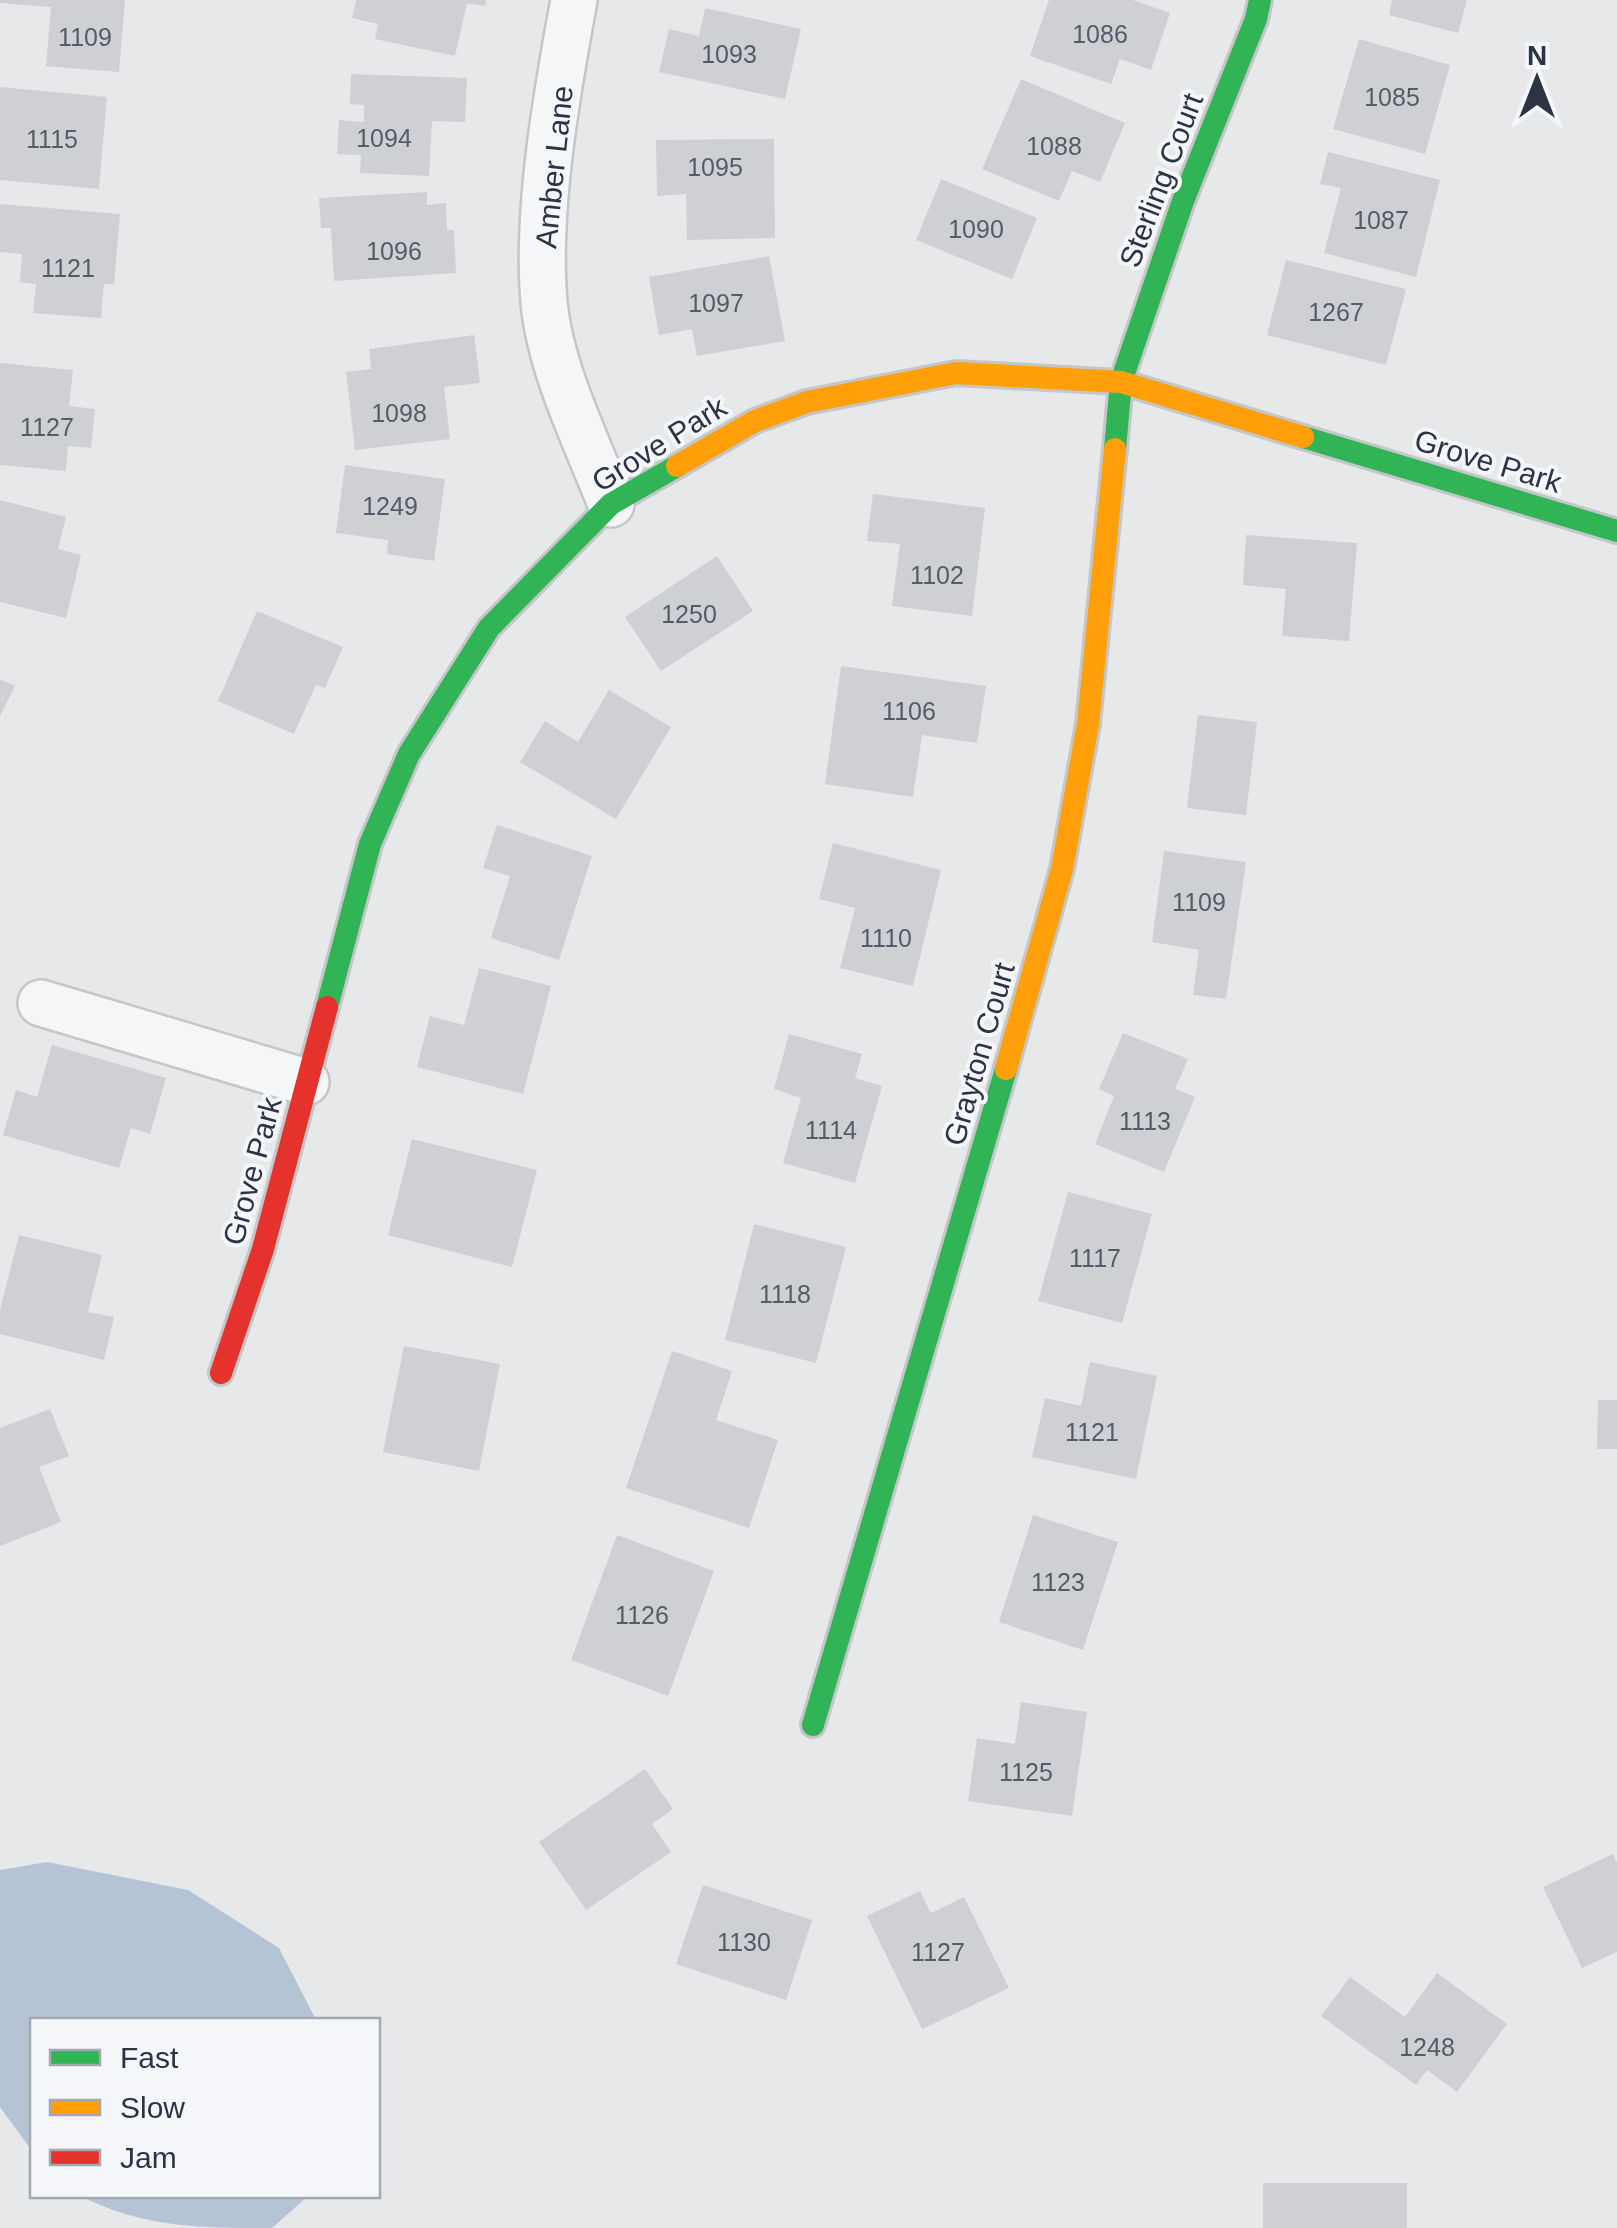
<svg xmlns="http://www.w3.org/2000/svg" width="1617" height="2228" font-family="Helvetica,sans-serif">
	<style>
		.water { fill: #b4c4d5 }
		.building { fill: #ced0d3 }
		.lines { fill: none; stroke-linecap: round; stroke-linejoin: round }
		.street-casing { stroke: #c4c6c8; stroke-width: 50 }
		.fast-casing { stroke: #c4c6c8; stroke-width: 28 }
		.slow-casing { stroke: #c4c6c8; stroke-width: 28 }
		.jam-casing { stroke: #c4c6c8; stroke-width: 28 }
		.street { stroke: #f5f6f7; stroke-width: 45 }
		.fast { stroke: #30b455; stroke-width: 22 }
		.slow { stroke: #ff9f0a; stroke-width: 22 }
		.jam { stroke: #e5322d; stroke-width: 22 }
		.labels { text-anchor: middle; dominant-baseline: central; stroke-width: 8; stroke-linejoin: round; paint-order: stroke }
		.number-label { font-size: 25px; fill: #545c69 }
		.street-label { font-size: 30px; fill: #2b3445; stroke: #f4f6f9 }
	</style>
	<rect width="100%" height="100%" fill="#e6e8ea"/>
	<!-- water -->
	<path class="water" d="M47,1862L188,1890L279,1948L316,2020H32V2151L0,2107V1870Z
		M80,2196H308L272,2228C200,2228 145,2228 80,2196Z"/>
	<!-- building -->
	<path class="building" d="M0,0H125L119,72L46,66L51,7L0,3Z
		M356,0H486L485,6L467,3L455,56L375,39L378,24L352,18Z
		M1049,0H1133L1170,13L1151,70L1120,59L1111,84L1030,56Z
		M1392,0H1467L1458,33L1389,15Z
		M705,8L801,29L785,99L659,72L669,29L699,36Z
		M1359,39L1450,65L1425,154L1333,129Z
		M351,74L467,78L465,122L432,121L429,176L360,173L361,155L337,154L339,120L364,122V105L350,104Z
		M1021,79L1125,123L1100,182L1072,171L1059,201L982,169Z
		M0,87L107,97L99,189L0,180Z
		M774,139L775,238L687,240L686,194L657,196L656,140Z
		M1328,152L1440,180L1416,277L1324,253L1341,188L1320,184Z
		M941,179L1037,218L1012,279L916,240Z
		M427,192V205L446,203L447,230H454L456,273L334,281L331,228H321L319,198Z
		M0,204L120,214L114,284H104L101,318L33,313L36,284L20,282L22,254L0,252Z
		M769,256L785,341L697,356L692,329L659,335L649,277Z
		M1286,260L1406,289L1386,365L1267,335Z
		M474,335L480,383L444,387L450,439L355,450L346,372L371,369L369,349Z
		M0,363L73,370L69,406L95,409L91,448L68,446L66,471L0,465Z
		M345,465L445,479L434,561L387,554L388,540L336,533Z
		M873,494L985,508L972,616L892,606L900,544L867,541Z
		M0,500L66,517L58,549L81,555L66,618L0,602Z
		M1246,535L1357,543L1349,641L1282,636L1286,589L1243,585Z
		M717,556L753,611L661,671L625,617Z
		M257,611L343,647L325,688L316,685L294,734L218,701Z
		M841,666L986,686L977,743L922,735L913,797L825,784Z
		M0,679L15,686L0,716Z
		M609,690L671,727L616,819L520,762L545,721L578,742Z
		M1198,715L1257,722L1246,815L1187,808Z
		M497,825L592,856L559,960L491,938L510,876L483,868Z
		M833,843L941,870L913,986L840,968L855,908L819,899Z
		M1164,851L1246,862L1226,999L1193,995L1199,950L1152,942Z
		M479,968L551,986L523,1094L417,1067L430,1016L464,1025Z
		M1123,1033L1188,1059L1175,1089L1195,1097L1164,1172L1095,1144L1114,1096L1099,1089Z
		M789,1034L862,1054L855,1078L882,1086L855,1183L783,1163L801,1098L774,1089Z
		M52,1045L166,1078L150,1134L131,1128L119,1168L3,1135L16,1090L37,1097Z
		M412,1139L537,1170L512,1267L388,1235Z
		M1068,1192L1152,1214L1122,1323L1038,1301Z
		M754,1224L846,1247L816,1363L725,1340Z
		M19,1235L102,1255L88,1312L114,1317L104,1360L0,1334V1310Z
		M404,1346L500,1364L479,1471L383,1452Z
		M672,1351L732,1371L716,1420L778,1440L749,1528L626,1488Z
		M1090,1362L1157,1376L1136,1479L1032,1457L1045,1398L1081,1406Z
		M1598,1400H1617V1449H1597Z
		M50,1409L69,1456L39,1467L61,1522L0,1546V1428Z
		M1033,1515L1118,1542L1083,1650L999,1622Z
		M617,1535L714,1571L668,1696L571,1660Z
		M1021,1702L1087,1712L1072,1816L968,1801L977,1738L1015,1744Z
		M645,1769L673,1809L652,1824L671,1852L586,1910L539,1842Z
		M1613,1854L1617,1863V1952L1582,1968L1543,1887Z
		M703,1885L812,1920L786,2000L676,1964Z
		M920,1891L931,1913L964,1897L1009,1988L922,2029L867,1916Z
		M1437,1973L1507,2024L1457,2092L1427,2070L1416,2085L1321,2016L1350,1977L1405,2017Z
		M1263,2183H1407V2228H1263Z"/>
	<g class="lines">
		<!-- street casing -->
		<g class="street-casing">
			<path id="street" d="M574,0C557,92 536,210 544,302C550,369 587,442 611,504
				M41,1003L306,1082"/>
		</g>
		<!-- fast casing -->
		<g class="fast-casing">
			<path id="fast" d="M1303,437L1617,531
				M1115,449L1121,382L1183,201L1256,19L1260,0
				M327,1007L370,844L409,754L489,628L611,504L677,466
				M813,1725L1006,1069"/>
		</g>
		<!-- slow casing -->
		<g class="slow-casing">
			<path id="slow" d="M677,466L755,421L807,402L956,373L1121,382L1303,437
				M1006,1069L1062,869L1088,724L1115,449"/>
		</g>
		<!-- jam casing -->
		<g class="jam-casing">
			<path id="jam" d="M221,1373L263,1249L327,1007"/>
		</g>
		<!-- street -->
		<use href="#street" class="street"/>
		<!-- fast -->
		<use href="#fast" class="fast"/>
		<!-- slow -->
		<use href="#slow" class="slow"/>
		<!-- jam -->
		<use href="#jam" class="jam"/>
	</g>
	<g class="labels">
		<!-- number labels -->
		<g class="number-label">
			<text x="1100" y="34">1086</text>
			<text x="85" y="37">1109</text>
			<text x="729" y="54">1093</text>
			<text x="1392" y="97">1085</text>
			<text x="384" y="138">1094</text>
			<text x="52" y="139">1115</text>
			<text x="1054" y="146">1088</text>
			<text x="715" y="167">1095</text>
			<text x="1381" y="220">1087</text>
			<text x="976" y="229">1090</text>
			<text x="394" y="251">1096</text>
			<text x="68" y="268">1121</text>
			<text x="716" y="303">1097</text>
			<text x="1336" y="312">1267</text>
			<text x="399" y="413">1098</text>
			<text x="47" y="427">1127</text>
			<text x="390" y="506">1249</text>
			<text x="937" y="575">1102</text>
			<text x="689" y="614">1250</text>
			<text x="909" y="711">1106</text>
			<text x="1199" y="902">1109</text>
			<text x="886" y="938">1110</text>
			<text x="1145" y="1121">1113</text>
			<text x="831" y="1130">1114</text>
			<text x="1095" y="1258">1117</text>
			<text x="785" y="1294">1118</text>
			<text x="1092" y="1432">1121</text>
			<text x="1058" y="1582">1123</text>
			<text x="642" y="1615">1126</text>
			<text x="1026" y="1772">1125</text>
			<text x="744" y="1942">1130</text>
			<text x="938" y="1952">1127</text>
			<text x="1427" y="2047">1248</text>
		</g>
		<!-- street labels -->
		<g class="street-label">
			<text transform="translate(554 167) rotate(-84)">Amber Lane</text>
			<text transform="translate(1161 180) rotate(-69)">Sterling Court</text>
			<text transform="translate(659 444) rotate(-32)">Grove Park</text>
			<text transform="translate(1488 461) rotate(17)">Grove Park</text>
			<text transform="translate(979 1054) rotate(-74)">Grayton Court</text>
			<text transform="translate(252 1171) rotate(-75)">Grove Park</text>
		</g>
	</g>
	<!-- legend -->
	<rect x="30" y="2018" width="350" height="180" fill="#f4f6f9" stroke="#a4a8b1" stroke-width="2.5"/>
	<rect x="50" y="2050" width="50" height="15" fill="#30b455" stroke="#a4a8b1" stroke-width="2.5"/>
	<text x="120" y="2068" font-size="30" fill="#2b3445">Fast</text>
	<rect x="50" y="2100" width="50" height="15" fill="#ff9f0a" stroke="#a4a8b1" stroke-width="2.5"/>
	<text x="120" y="2118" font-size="30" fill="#2b3445">Slow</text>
	<rect x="50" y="2150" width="50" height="15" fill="#e5322d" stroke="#a4a8b1" stroke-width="2.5"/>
	<text x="120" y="2168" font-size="30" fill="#2b3445">Jam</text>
	<!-- north arrow -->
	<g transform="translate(1537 80)" stroke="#f4f6f9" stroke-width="8" paint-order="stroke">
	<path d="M0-8L18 38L0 25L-18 38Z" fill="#2b3445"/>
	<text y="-15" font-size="28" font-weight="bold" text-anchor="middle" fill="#2b3445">N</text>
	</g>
</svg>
